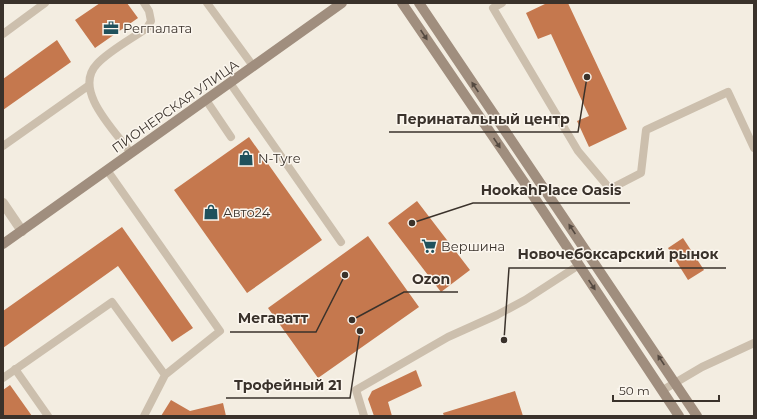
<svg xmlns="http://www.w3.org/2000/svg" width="757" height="419" font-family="Montserrat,sans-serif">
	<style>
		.building { fill: #c5784e }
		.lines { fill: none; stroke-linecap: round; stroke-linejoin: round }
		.service { stroke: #ccbfad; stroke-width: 8 }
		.minor { stroke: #ccbfad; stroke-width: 10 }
		.secondary { stroke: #a08e7e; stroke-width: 10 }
		.oneway { fill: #544940 }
		.labels { text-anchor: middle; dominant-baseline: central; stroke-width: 3; stroke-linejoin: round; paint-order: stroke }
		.poi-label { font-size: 13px; fill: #3a322b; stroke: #fbf6ee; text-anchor: start }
		.street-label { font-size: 13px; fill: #3a322b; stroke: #fbf6ee }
		.leader { fill: none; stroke: #3a322b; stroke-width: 1.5 }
		.callout-dot { fill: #3a322b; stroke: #fbf6ee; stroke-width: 1.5 }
		.callout-label { font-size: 14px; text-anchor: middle; font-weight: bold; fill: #3a322b; stroke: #fbf6ee; stroke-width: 3; stroke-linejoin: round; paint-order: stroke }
	</style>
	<rect width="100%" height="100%" fill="#f3ede1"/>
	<!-- building -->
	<path class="building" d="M100,3H127L138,18L95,48L75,20Z
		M547,3H568L627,129L589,147L577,121L589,116L551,34L538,39L526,13Z
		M57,40L71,62L3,110V79Z
		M249,137L322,240L247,293L174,190Z
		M417,201L470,270L441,292L388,223Z
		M122,227L193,328L172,342L118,266L3,348V311Z
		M368,236L419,307L318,378L268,308Z
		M683,238L704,270L688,280L668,248Z
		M416,370L422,386L388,402L392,416H374L368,399L372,391Z
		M10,385L32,416H3V390Z
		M515,391L523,416H444L443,413Z
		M171,400L190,411L223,403L226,416H161Z"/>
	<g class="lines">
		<!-- service -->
		<path class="service" d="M207,3L253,66
			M502,3L493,8L578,151L610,189L641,173L646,130L728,92L754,148
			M3,34L45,3
			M230,83L341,242
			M206,100L231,137
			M3,146L88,86
			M131,153C115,131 72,90 97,64C109,51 133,38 147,28L151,21L149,11L144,3
			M15,369L48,416
			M3,378L112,302L165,375L220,331L107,170
			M663,390L702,367L754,343
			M144,416L165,375
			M364,416L356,390L448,337L497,315L525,300L579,265"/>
		<!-- minor -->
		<path class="minor" d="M3,203L22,231"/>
		<!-- secondary -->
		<path class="secondary" d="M402,3L524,182L679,416
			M419,3L697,416
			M3,244L342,3"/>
	</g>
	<!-- one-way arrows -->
	<defs><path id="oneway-solid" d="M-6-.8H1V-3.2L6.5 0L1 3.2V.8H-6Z"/></defs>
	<g class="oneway">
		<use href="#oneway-solid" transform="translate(424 35) rotate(56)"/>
		<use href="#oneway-solid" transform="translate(475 87) rotate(-124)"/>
		<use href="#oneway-solid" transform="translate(497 143) rotate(56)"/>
		<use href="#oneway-solid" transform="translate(572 229) rotate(-124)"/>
		<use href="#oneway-solid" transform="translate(592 285) rotate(56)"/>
		<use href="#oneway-solid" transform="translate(661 360) rotate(-124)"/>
	</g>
	<!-- icons -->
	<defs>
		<g id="office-bare" transform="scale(1.2)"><path d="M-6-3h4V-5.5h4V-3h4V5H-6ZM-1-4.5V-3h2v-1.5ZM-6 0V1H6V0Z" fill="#20515c" stroke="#fbf6ee" stroke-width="2.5" paint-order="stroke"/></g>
		<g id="shop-bare" transform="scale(1.2)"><path d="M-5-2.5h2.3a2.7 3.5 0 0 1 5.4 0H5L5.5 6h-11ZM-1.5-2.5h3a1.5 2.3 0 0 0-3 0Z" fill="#20515c" stroke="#fbf6ee" stroke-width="2.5" paint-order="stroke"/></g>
		<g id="supermarket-bare" transform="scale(1.2)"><path d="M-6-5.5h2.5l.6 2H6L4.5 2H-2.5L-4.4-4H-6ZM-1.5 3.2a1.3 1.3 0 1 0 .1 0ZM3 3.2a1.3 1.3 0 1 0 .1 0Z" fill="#20515c" stroke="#fbf6ee" stroke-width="2.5" paint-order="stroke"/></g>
	</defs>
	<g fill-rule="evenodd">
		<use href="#office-bare" x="111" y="28"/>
		<use href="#shop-bare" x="246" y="158"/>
		<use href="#shop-bare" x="211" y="212"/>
		<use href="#supermarket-bare" x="429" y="246"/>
	</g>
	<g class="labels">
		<!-- poi labels -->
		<g class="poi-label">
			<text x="123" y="28">Регпалата</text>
			<text x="258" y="158">N-Tyre</text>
			<text x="223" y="212">Авто24</text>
			<text x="441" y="246">Вершина</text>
		</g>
		<!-- street labels -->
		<g class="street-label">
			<text transform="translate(175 106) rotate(-35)">ПИОНЕРСКАЯ УЛИЦА</text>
		</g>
	</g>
	<!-- callouts -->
	<path class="leader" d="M587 77L578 132H389M412 223L473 203H630M504 340L509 268H726M352 320L404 292H458M345 275L316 332H230M360 331L350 398H226"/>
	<g class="callout-dot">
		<circle cx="587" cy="77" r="4"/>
		<circle cx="412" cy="223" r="4"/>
		<circle cx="504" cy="340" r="4"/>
		<circle cx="352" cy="320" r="4"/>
		<circle cx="345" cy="275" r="4"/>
		<circle cx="360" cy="331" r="4"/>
	</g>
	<g class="callout-label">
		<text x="483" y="124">Перинатальный центр</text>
		<text x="551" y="195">HookahPlace Oasis</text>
		<text x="618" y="259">Новочебоксарский рынок</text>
		<text x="431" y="284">Ozon</text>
		<text x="273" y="323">Мегаватт</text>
		<text x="288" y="390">Трофейный 21</text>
	</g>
	<!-- border -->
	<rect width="757" height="419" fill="none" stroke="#3a322b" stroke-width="8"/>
	<!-- scale -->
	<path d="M613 395v6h106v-6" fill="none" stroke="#3a322b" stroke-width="2"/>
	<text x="619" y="395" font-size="12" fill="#3a322b" stroke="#fbf6ee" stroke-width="3" paint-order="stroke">50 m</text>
</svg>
